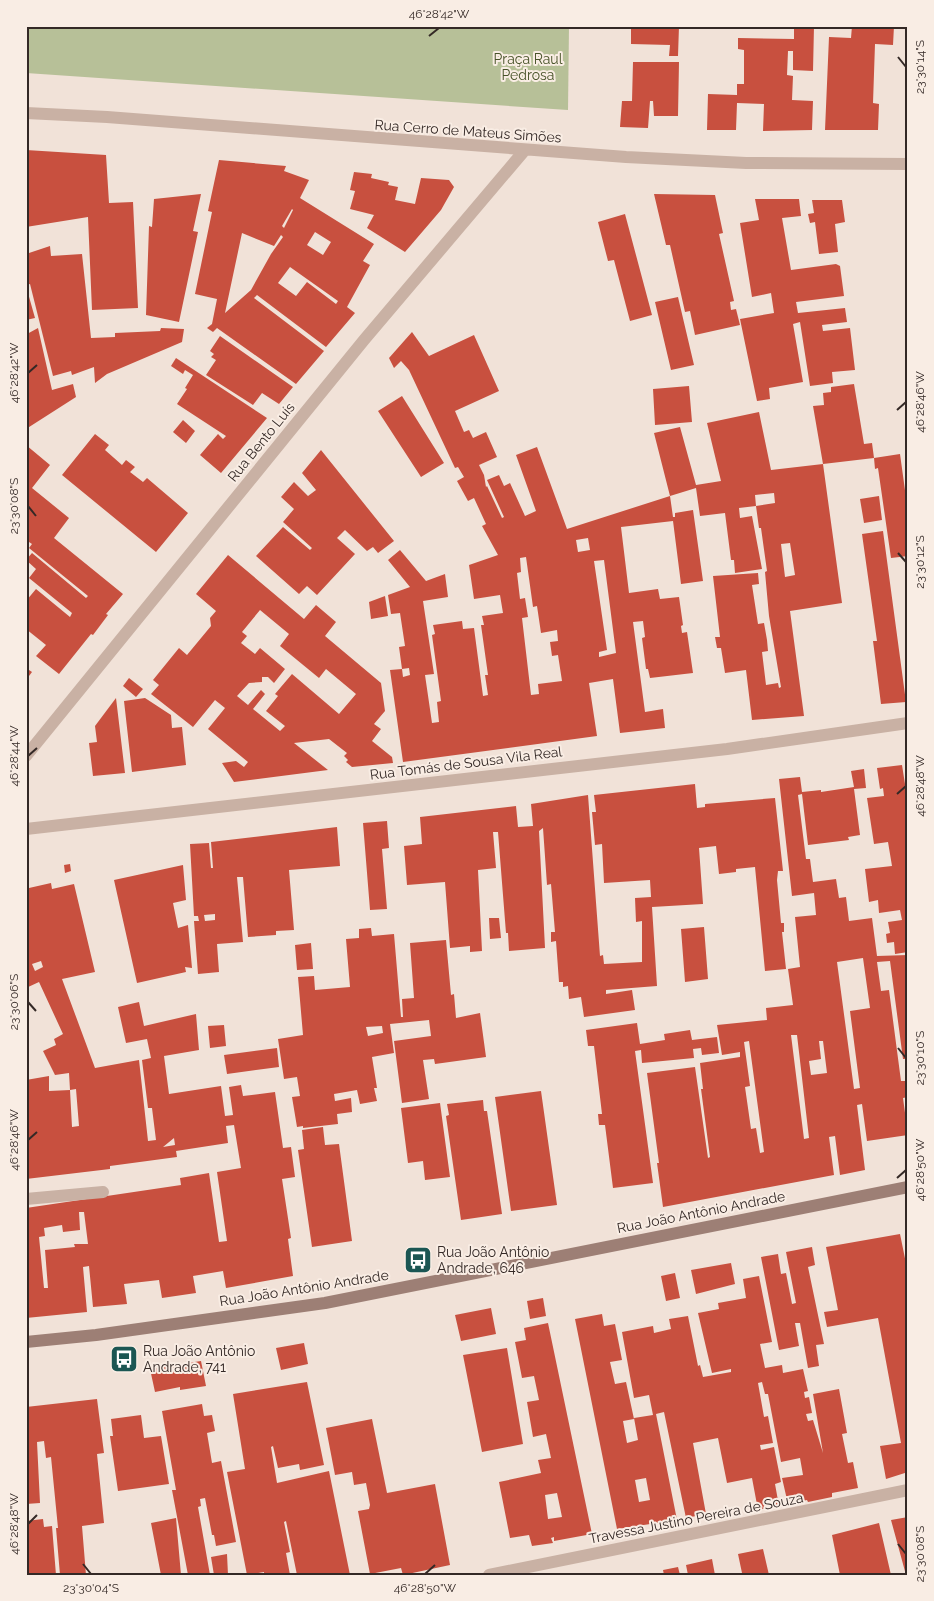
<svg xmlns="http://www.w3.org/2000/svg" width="934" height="1601" font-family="Raleway,sans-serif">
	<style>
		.green { fill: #b7c098 }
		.building { fill: #c8503f; fill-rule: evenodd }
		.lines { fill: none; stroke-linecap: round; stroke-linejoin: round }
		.street { stroke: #c9b1a4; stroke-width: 12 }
		.secondary { stroke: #9d7f75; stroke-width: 12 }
		.ticks { fill: none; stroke: #342926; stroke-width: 2 }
		.labels { text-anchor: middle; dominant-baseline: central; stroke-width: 4; stroke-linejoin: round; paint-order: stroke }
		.park-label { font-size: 14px; fill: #485329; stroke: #f9ede4 }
		.street-label { font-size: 14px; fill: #342926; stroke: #f9ede4 }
		.poi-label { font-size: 14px; fill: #342926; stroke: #f9ede4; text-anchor: start }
		.neatline { fill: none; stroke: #342926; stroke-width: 2 }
		.ticks-label { font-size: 12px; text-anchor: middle; fill: #342926 }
	</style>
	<rect width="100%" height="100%" fill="#f1e2d8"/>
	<!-- green -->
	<path class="green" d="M26,26H569L568,110L26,73Z"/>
	<!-- building -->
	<path class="building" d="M631,26H679L678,56H669L670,45L631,44Z
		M794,26H814L813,71L793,70V51H788L787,75L793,76L792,100L813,101L812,130L763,131L764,104L737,103L736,130H707L708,94L737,95V84H744V50L738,49V38L794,39Z
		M852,26H894L893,45L875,44L873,103L879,104L878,130H825L829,37L851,38Z
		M633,62H679L678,116H654L653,101H650L648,128L620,127L622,101H632Z
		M906,96H908V124H905Z
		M26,150L106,155L109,203L133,202L138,308L92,310L88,217L26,227Z
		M219,160L286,166L284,171L309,180L300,198L374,244L363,261L370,265L347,307L355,313L326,347L257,295L254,298L324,351L296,384L217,328L213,332L207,328L212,324L217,299L195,294L212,212L208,211ZM292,209L293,210L284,228L282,226ZM315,232L331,242L323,255L307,245ZM242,233L274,246L281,235L283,237L271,254L251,290L225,313ZM290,267L338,301L336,304L307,282L296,296L278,283Z
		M354,172L372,174L371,178L389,182L388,185L398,187L395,200L415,204L421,178L449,180L454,187L441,210L405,252L367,228L374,215L350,209L355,191L350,190Z
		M201,194L193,231L198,232L179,322L146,315L149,226L152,227L154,199Z
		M654,194L715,195L723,233L719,234L734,301L730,302L731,310L736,309L740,325L695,335L690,311L685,312L670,245H666Z
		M755,199H799L801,216L782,218L791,270L836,264L840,266L844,296L796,302L798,313L845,308L847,322L822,325L823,331L850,328L855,370L832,372L833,383L810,386L800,322L793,324L803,382L769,388L770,399L757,401L740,319L774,313L771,293L752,297L740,223L759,220Z
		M812,200H842L845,222L835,224L838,252L819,254L815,222L810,223L808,214L814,213Z
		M625,214L652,315L630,321L614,260L608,261L598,222Z
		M50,246L51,256L82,254L91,338L115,337V333L160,331L161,328L184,329L182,342L107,374L95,383L94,367L72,375L71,371L53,376L30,284L26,285V254Z
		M26,286L35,318L26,320Z
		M678,297L694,365L671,370L655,302Z
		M38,328L52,390L73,384L76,397L26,429V340L29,338L27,334Z
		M412,332L429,356L474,335L499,391L455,411L464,432L469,430L473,438L486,432L497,457L479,465L484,475L486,487L487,486L502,518L504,517L487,480L499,475L504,486L510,483L525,516L536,511L516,455L537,447L567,529L670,496L673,517H675V513L693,510L703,581L681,584L673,521L621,527L629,593L658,589L660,599L679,597L683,625L681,626L682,633L687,632L693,673L650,678L648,669H646L642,638L645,637L643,621L633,622L645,712L663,709L665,728L620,733L613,679L589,683L597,736L403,762L390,670L402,669L403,677L410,675L409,668L402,669L399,647L405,646L400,613L391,614L388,595L410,587L388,560L400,550L426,581L445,574L448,597L423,601L434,674L425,675L432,723L439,722L437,702L441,701L432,635L435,634L433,625L462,621L463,629L474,628L483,696L488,695L485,675H488L481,625H484L482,616L503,613L500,595L474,599L469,565L498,555L482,526L486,524L474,498L468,501L457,481L464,477L458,467L455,468L409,370L401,361L394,368L389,358ZM588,538L590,550L578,552L576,540ZM526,557L533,607L537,606L541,633L557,630L558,641L550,642L552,656L558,655L562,681L538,684L539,694L531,695L522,618L528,617L525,598L520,599L517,573L521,572L520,558ZM604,560L616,653L599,657V652L607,650L594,561Z
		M220,336L293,387L279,404L262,393L253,405L206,375L216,360L211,357L214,354L210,351Z
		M176,358L267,418L221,473L200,455L218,434L223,439L226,436L177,404L187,389L185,388L193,375L185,370L183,374L171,366Z
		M854,384L864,444L872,443L874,458L823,464L813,406L824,405L823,393L831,392V387Z
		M689,386L692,422L655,425L653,389Z
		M402,396L444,463L421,477L378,411Z
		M759,412L771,470L823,464L842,603L790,611L804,716L752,720L746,670L725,673L721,648H717L715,637H720L713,576L758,573L759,584L752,585L758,624L764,623L767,640L768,651L762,652L766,685L778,683L779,688L781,687L769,616L765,572L767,571L761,528H759L756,506L739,508L740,518L752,516L762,569L735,573L734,560H731L725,513L700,516L696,488L670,496L654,433L680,427L696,485L721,481L707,423ZM774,493L775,503L756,506L755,495ZM790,543L795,575L785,577L781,544Z
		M183,420L195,431L186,443L173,432Z
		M95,434L109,445L105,450L122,465L126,460L135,467L130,472L143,482L147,478L188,513L156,552L62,475Z
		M26,445L50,465L32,488L69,518L54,538L123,594L106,614L108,615L93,635L91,634L59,674L36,656L46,645L26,629V609L29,605L26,601L36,589L70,617L72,613L29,578L36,569L26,560L32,553L86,598L88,596L29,548L32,544L26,540Z
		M321,450L394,541L378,553L373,547L367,551L345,530L337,538L355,554L317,595L307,586L299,594L256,556L283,527L310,550L312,548L283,522L294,509L281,497L294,482L308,496L316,490L302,473Z
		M900,454L908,512V556L891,558L878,468L875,469L874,458Z
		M879,496L882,520L864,523L860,499Z
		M883,531L906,702L881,704L873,641H877L862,534Z
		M228,555L304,619L316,605L336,622L325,636L381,683L385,711L374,724L381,729L372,741L392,757L393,763L352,767L346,762L348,760L344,756L347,753L329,739L294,743L328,770L234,782L222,763L236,761L244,767L248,762L208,729L225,708L215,700L193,727L151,694L159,685L153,680L179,648L187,655L211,626L210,618L216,611L196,594ZM260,610L289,634L280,646L319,678L326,669L356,694L339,714L292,674L275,694L278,696L266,711L285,726L280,731L253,709L265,694L261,690L248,705L237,696L249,683L262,682V677H268L274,683L285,669L260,648L255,654L241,643L247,636L242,632Z
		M385,596L388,616L371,619L369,602Z
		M26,668L32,672L26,680Z
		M129,678L143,689L136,697L123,686Z
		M116,698L125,773L93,776L89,743L97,742L95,726Z
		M145,698L171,715L172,728L182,727L186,765L132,772L124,701Z
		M905,764H908V777H907Z
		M902,765L908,803V952L895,954L894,942L887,943L886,934L890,933L888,922L902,920L900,910L879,913L878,900L869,902L865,869L892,866L888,842L874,844L867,798L884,796L883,788L880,789L877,768Z
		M864,769L866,788L854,789L860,835L848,837L849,840L808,845L802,794L798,795L806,859H810L813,882L836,879L839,898L846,897L849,921L872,918L877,956L908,955V1059H903L890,961L877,962L881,991L889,990L901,1081H906L908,1097L903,1098L908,1135L867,1141L862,1104L857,1105L865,1170L840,1175L835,1136L829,1137L834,1175L663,1207L657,1163H659L647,1073L695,1067L708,1158L710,1157L701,1089H703L700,1063L740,1057V1052L722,1055L717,1025L767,1020L766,1008L793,1005L788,969L800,967L795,917L816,915L814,893L792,896L779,779L800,777L802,792L821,790V792L854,787L851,771ZM863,958L870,1008L850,1011L860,1088L854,1089L837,962ZM791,1035H797L809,1138L804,1139ZM749,1041L764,1152L760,1153L756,1128L751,1129L745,1087L750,1086L744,1042ZM819,1041H823L827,1073L811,1075L809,1061L821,1059Z
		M695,784L697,808L705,807V804L775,798L783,871H778L777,880L781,923H784V932H782L786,969L765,971L755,867L736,869V872L719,874L716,846L699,848L703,904L652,907L657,986L606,990V994L632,990L635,1010L584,1017L581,997L569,999L568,986L563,987V982H559L556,941L551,942V932H555L551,884L547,885L543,828L539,831L545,948L509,951L508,933H506L498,832H493L496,868L478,870L482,951L470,952V946L450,948L445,882L407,885L404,846L422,844L420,817L516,806L518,827L533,826L531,804L588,795L600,956L603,955L604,964L642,962V921L636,922L635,898L651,897L650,880L604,883L602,844L595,845L592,812H596L594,795Z
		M387,821L389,848L382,849L387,909L370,910L363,823Z
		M337,827L340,866L289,870L294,930L276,931V935L248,937L243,877H237L243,942L217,944L219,972L198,974L194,921H199L198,916H194L190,844L209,843L211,868H213L211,842ZM215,914V920L205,921L204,915Z
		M70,864L71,871L65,873L64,865Z
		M183,865L186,900L173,903L178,928L188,925L192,968L185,967L186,972L137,983L114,880Z
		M26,881L29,888L51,883L52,889L74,884L95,972L62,979L95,1068L139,1060L148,1141L156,1140L152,1108H148L142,1060L151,1058L147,1039L126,1043L118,1007L139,1002L144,1026L196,1014L199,1050L164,1056L169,1094L221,1086L225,1116L233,1115L229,1087L241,1085L243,1096L275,1092L283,1148L291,1147L295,1177L282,1179L291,1238L288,1239L293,1276L226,1288L223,1271L193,1276L196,1293L162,1298L159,1280L124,1284L127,1304L93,1307L89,1266L83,1267L87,1312L26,1318V1208L181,1185L180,1178L209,1173L219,1242L227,1241L217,1172L241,1168L234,1125L226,1126L228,1143L176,1151L177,1157L110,1166V1169L26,1179V1080L49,1076V1091L70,1090L72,1127L79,1126L76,1089L70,1090L69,1073L55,1075L43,1051L56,1045L54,1039L63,1034L39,982L26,988V953L29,958L26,951ZM41,961L43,967L35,971L32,964ZM174,1138L175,1145L163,1147ZM79,1212H84L88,1244H74L75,1247L45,1250L48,1288H44L39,1237L45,1236L44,1228L62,1225L63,1232L80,1230Z
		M489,918H499L501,938L490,939Z
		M704,927L708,979L685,982L681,929Z
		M371,928L372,936L394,934L401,1017H403L402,999L414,998L410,943L446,940L451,995L454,994L456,1018L480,1013L486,1057L435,1064L434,1059L423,1060L429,1099L402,1103L394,1041L431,1036L429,1020L390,1024L394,1053L372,1057L377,1088H374L377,1101L360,1104L357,1090L334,1094L335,1101L351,1098L352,1112L337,1114L338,1124L303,1128V1126L297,1127L292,1097L300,1096L297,1077L284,1079L278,1039L303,1035L298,977L314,976L315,990L350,987L346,939L359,938V929ZM382,1026L383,1033L368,1036L366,1027Z
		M311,943L313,969L297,970L295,945Z
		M637,1023L640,1044L665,1040L664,1034L690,1030L692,1040L717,1037L719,1053L702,1055L701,1048L693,1049L694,1058L642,1063L641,1050L635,1051L653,1183L613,1188L605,1125H599L598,1114H602L594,1046H588L586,1030Z
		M224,1025L226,1046L210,1048L208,1026Z
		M277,1048L279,1067L227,1074L224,1055Z
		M541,1091L557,1205L511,1211L495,1097Z
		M483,1100L484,1111H487L502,1214L461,1220L446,1116L449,1115L447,1104Z
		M440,1103L450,1177L425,1180L423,1161L408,1163L401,1108Z
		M323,1127L325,1145L339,1144L352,1241L312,1247L298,1150L304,1149L302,1130Z
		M900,1234L908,1273V1472L886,1479L880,1446L901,1443L878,1318L827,1327L824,1312L838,1310L826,1247Z
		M812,1247L815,1265L808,1267L824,1344L816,1345L819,1366L808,1368L800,1323H795L799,1346L779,1350L761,1257L778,1254L781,1274L786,1273L792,1304L796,1303L786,1252Z
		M731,1263L735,1284L696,1294L691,1270Z
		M675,1273L680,1298L666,1301L661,1276Z
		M759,1276L772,1342L760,1344L765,1368L782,1365L783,1373L803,1369L808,1391L804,1392L805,1398L809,1397L812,1413L806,1414L808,1421L813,1420L823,1453L813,1394L839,1389L847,1433L842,1434L848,1463L853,1462L858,1488L832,1493V1497L808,1502L807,1500L788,1504L782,1478L803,1475L800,1458L781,1462L768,1394H765L762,1382L758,1383L764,1417L768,1416L773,1443L760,1445L761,1450L774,1447L781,1482L775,1484L779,1506L758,1510L752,1478L727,1483L718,1438L693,1443L706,1514L686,1518L664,1412L656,1414L677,1520L617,1529L575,1319L602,1314L604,1326L615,1324L622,1360L610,1362L615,1384L626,1382L634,1419L623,1421L627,1443L638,1440L634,1418L653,1415L649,1395L634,1398L622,1332L653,1326L654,1333L671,1329L669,1319L688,1316L698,1366L700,1365L703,1377L731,1372V1369L712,1373L698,1313L719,1309L718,1303L746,1298L743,1279ZM646,1478L650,1500L639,1502L635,1480Z
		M543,1298L546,1316L530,1319L527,1301Z
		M491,1308L496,1334L461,1341L455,1315Z
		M548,1323L592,1534L554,1541V1537L551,1538L553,1543L532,1546L529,1535L510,1538L499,1482L541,1473L538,1460L551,1458L546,1434L533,1437L527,1402L539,1400L534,1376L522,1378L515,1342L526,1340L524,1328ZM557,1493L562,1517L548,1519L545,1495Z
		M304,1343L308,1364L281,1370L276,1348Z
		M507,1348L523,1444L482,1452L463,1355Z
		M201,1361L206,1386L180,1390V1387L155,1392L150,1369Z
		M307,1382L324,1465L300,1470L299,1464L278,1468L273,1446L271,1447L277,1483L329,1471L350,1575H297L286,1521L284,1522L290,1552L286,1553L290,1575H264V1572L247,1575L227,1472L245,1469L233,1394Z
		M97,1399L104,1453L97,1454L104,1523L82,1526L86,1575H60L56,1528H58L51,1457L46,1458L44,1441L37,1442L40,1503L26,1504V1407Z
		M202,1404L204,1416L212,1415L215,1431L207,1433L212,1463L221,1461L236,1542L216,1546L214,1535H212L205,1498L200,1499L201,1506L198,1507L210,1575H188L172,1490H176L162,1411Z
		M141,1415L144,1438L161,1436L169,1484L118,1491L110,1436H113L111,1419Z
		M372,1419L387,1493L435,1484L450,1565L403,1575L401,1568L370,1574L358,1511L369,1509L370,1505L366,1483L354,1485L352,1472L335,1475L326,1428Z
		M908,1517V1575H906L891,1520Z
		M176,1518L181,1575H161L151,1523Z
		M43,1519L44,1527L52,1526L56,1575H26V1521Z
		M879,1523L891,1575H840L832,1535Z
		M763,1549L769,1575H737L742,1573L738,1554Z
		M227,1554L228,1575H214L211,1557Z
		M712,1559L715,1575H688L686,1565Z
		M678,1567L680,1575H664L663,1570Z"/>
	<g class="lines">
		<!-- street -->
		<path class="street" d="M26,113L107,117L626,157L746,163L908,164
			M26,756L364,340L524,151
			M26,829L727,749L908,723
			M26,1199L103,1192
			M489,1575L908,1490"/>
		<!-- secondary -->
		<path class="secondary" d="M26,1342L96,1335L325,1303L908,1187"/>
	</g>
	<!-- ticks -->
	<path class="ticks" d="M429,36L439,28M898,57L906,67M28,373L37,365M897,410L906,402M28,506L36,516M898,553L906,562M28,756L37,748M897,794L906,786M28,1002L36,1011M898,1048L906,1058M28,1140L37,1132M897,1178L906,1170M28,1524L37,1515M898,1544L906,1554M83,1564L91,1574M425,1574L435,1565"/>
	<!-- icons -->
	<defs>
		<g id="bus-square" transform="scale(1.4375)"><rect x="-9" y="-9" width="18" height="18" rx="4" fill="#1b5653" stroke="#f9ede4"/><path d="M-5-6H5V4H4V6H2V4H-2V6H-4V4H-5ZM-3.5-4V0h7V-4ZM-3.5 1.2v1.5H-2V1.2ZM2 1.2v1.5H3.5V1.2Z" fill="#fff"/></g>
	</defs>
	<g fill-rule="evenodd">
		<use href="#bus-square" x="418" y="1260"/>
		<use href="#bus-square" x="124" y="1359"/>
	</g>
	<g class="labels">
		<!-- park labels -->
		<g class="park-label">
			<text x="528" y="59">Praça Raul<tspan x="528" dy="16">Pedrosa</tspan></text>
		</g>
		<!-- street labels -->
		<g class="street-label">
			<text transform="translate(468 131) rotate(4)">Rua Cerro de Mateus Simões</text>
			<text transform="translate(261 442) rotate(-51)">Rua Bento Luís</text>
			<text transform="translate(466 763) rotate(-7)">Rua Tomás de Sousa Vila Real</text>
			<text transform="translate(701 1212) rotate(-11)">Rua João Antônio Andrade</text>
			<text transform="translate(304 1288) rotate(-9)">Rua João Antônio Andrade</text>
			<text transform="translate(696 1518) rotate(-11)">Travessa Justino Pereira de Souza</text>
		</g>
		<!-- poi labels -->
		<g class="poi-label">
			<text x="437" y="1252">Rua João Antônio<tspan x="437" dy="16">Andrade, 646</tspan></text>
			<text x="143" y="1351">Rua João Antônio<tspan x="143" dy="16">Andrade, 741</tspan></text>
		</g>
	</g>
	<!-- border -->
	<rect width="934" height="1601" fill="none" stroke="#f9ede4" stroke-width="55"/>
	<rect x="28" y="28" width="878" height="1546" class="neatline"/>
	<g class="ticks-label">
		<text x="439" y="18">46°28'42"W</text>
		<text transform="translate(920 67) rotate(-90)" y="4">23°30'14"S</text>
		<text transform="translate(14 373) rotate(-90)" y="4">46°28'42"W</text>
		<text transform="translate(920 402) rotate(-90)" y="4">46°28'46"W</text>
		<text transform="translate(14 506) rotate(-90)" y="4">23°30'08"S</text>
		<text transform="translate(920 562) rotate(-90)" y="4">23°30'12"S</text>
		<text transform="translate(14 756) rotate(-90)" y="4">46°28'44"W</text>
		<text transform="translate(920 786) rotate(-90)" y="4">46°28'48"W</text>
		<text transform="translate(14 1002) rotate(-90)" y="4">23°30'06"S</text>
		<text transform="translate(920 1058) rotate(-90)" y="4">23°30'10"S</text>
		<text transform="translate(14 1140) rotate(-90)" y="4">46°28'46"W</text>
		<text transform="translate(920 1170) rotate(-90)" y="4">46°28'50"W</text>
		<text transform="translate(14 1524) rotate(-90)" y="4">46°28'48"W</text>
		<text transform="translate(920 1554) rotate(-90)" y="4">23°30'08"S</text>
		<text x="91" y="1592">23°30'04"S</text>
		<text x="425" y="1592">46°28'50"W</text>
	</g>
</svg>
